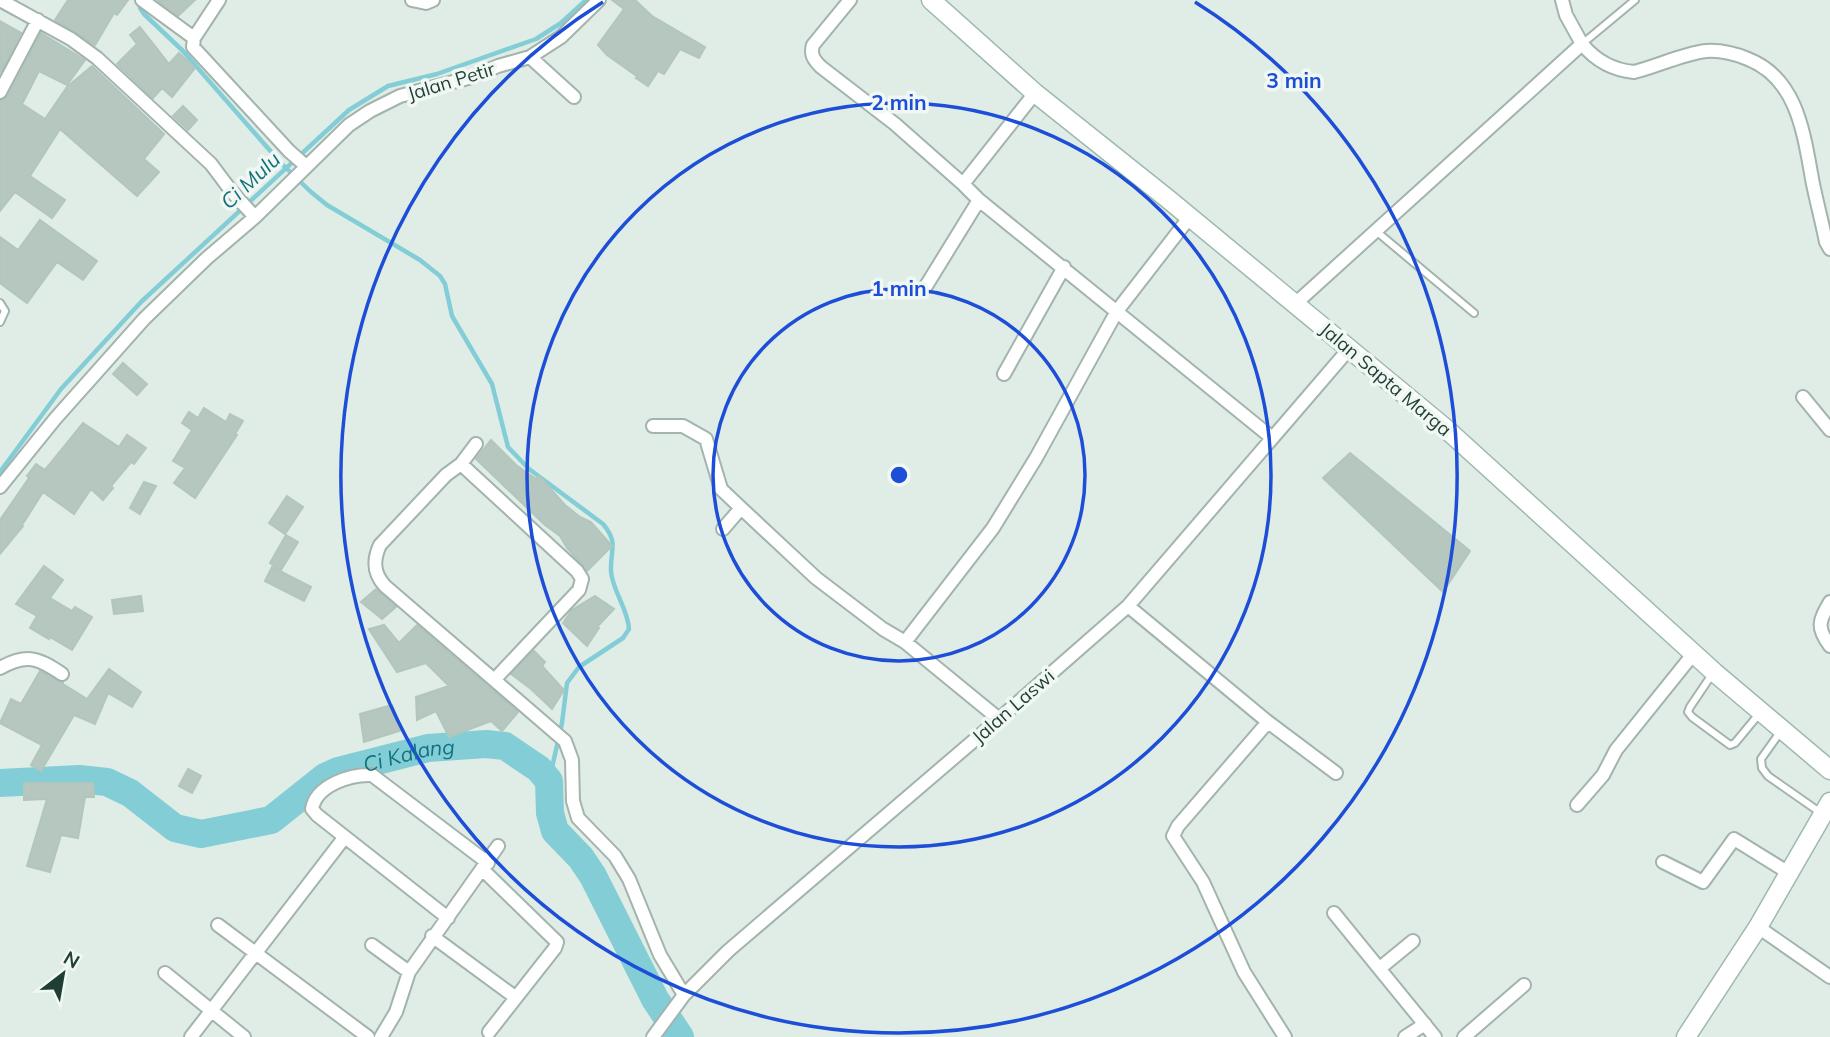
<svg xmlns="http://www.w3.org/2000/svg" width="1830" height="1037" font-family="Mulish,sans-serif">
	<style>
		.lines { fill: none; stroke-linecap: round; stroke-linejoin: round }
		.stream { stroke: #83ced6; stroke-width: 4.5 }
		.river { stroke: #83ced6; stroke-width: 28 }
		.building { fill: #b5c7bf; stroke: #b2c6bd; stroke-width: 2 }
		.lane-casing { stroke: #a2b4ad; stroke-width: 10 }
		.street-casing { stroke: #a2b4ad; stroke-width: 16 }
		.secondary-casing { stroke: #9db9ae; stroke-width: 21 }
		.lane { stroke: #fff; stroke-width: 6 }
		.street { stroke: #fff; stroke-width: 12 }
		.secondary { stroke: #fff; stroke-width: 18 }
		.ring { fill: none; stroke: #1d4ed8; stroke-width: 3.5 }
		.labels { text-anchor: middle; dominant-baseline: central; stroke-width: 7; stroke-linejoin: round; paint-order: stroke }
		.street-label { font-size: 19px; fill: #1f3e34; stroke: #f1f8f4 }
		.water-label { font-size: 21px; font-style: italic; fill: #14727f; stroke: #f1f8f4 }
		.centre { fill: #1d4ed8; stroke: #f1f8f4; stroke-width: 3.5 }
		.ring-label { font-size: 21px; text-anchor: middle; font-weight: bold; fill: #1d4ed8; stroke: #f1f8f4; stroke-width: 7; stroke-linejoin: round; paint-order: stroke }
	</style>
	<rect width="100%" height="100%" fill="#e0ece6"/>
	<g class="lines">
		<!-- stream -->
		<path class="stream" d="M141,1L140,8L144,14L182,50L280,162L311,192L327,205L420,260L440,276L445,284L452,316L492,384L508,447L529,469L603,524C619,543 610,550 611,571C612,590 628,609 629,629L623,638L579,667L567,683L562,723L549,781
			M0,472L61,389L141,302L349,110L388,86L437,74L536,39L561,23L586,0"/>
		<!-- river -->
		<path class="river" id="s1" d="M0,783L79,779L107,782L130,793L175,828L201,834L271,820L325,777L338,771L428,748L486,744L505,746L539,769L549,781L550,813L555,831L581,858L593,876L655,999L680,1037"/>
	</g>
	<!-- building -->
	<path class="building" d="M68,0H128L117,15L114,13L95,45L55,20Z
		M157,0H195L178,16Z
		M612,0H635L652,16L705,47L699,58L680,49L664,74L658,71L648,86L636,78L638,77L607,55L598,45L624,9Z
		M0,21L21,33L0,73Z
		M140,27L169,64L179,53L195,68L172,97L162,88L153,98L117,64L137,44L130,35Z
		M41,33L85,60L67,85L39,71L22,104L45,119L67,87L92,66L164,134L144,159L159,172L137,196L60,129L30,176L65,200L52,218L15,192L0,211V101L8,96Z
		M183,106L197,120L188,130L173,116Z
		M40,220L97,261L83,280L57,262L27,303L0,283V237L18,250Z
		M123,363L147,384L137,395L113,374Z
		M204,408L226,422L230,414L243,421L235,434L237,435L195,498L174,483L185,468L173,461L192,430L182,423L189,412L198,418Z
		M83,423L119,447L127,435L146,448L134,464L131,462L111,486L113,488L103,500L91,489L74,514L43,492L22,525L23,526L0,554V520L29,478L27,476L36,464L45,470Z
		M491,440L516,465L536,479L539,476L565,505L580,517L591,522L612,546L587,571L567,548L560,536L545,525L476,459Z
		M1350,453L1470,551L1443,592L1323,478Z
		M144,482L156,486L140,514L130,508Z
		M287,496L303,507L285,534L269,523Z
		M286,535L298,542L281,570L270,563Z
		M44,566L63,580L50,598L72,611L75,607L92,617L72,650L50,637L49,639L30,628L37,616L16,604Z
		M272,567L311,587L304,601L265,581Z
		M376,589L396,607L382,619L361,602Z
		M141,596L143,611L114,614L112,600Z
		M595,596L614,609L597,627L599,628L587,646L563,623L572,610Z
		M384,625L399,643L417,625L518,712L502,731L491,721L449,737L436,711L417,720L416,697L449,686L426,663L397,672L369,629Z
		M534,651L545,662L542,666L564,690L552,709L531,689L511,674Z
		M109,669L141,692L132,707L108,693L95,724L74,715L41,771L31,765L42,745L0,723L11,699L21,704L40,671L63,682V684L87,699Z
		M392,705L402,730L364,742L360,714Z
		M188,769L201,776L192,793L179,786Z
		M24,783H93L94,797H85L78,838L61,835L50,872L27,866L47,799L24,800Z"/>
	<g class="lines">
		<!-- lane casing -->
		<g class="lane-casing">
			<path id="lane" d="M1582,44L1635,0
				M1376,231L1474,313
				M0,303L5,311L0,322
				M1713,673L1690,707L1688,712L1692,717L1730,745L1735,743L1759,714
				M1781,731L1761,759L1762,768L1768,776L1821,813"/>
		</g>
		<!-- street casing -->
		<g class="street-casing">
			<path id="street" d="M0,0L71,39L97,58L211,164L232,192L255,217
				M142,0L194,38
				M219,0L194,38L193,47L289,151L306,166
				M412,0L426,3L433,0
				M850,0L813,45C810,55 814,60 821,67L895,124L963,184L1035,93
				M1582,44C1596,61 1612,70 1634,72C1658,66 1682,54 1706,51C1720,50 1736,54 1748,59C1799,79 1804,137 1813,184C1817,203 1822,222 1826,242L1830,249
				M530,57L574,97
				M0,92L38,20
				M979,200L1271,437
				M926,286L979,200L963,184
				M1295,304L1582,44L1566,15L1562,0
				M1004,374L1064,267
				M1803,397L1830,430
				M653,426H683L706,439L721,489L741,508L816,578L883,629L905,642L999,719
				M476,444L461,464L446,475L380,545C373,560 373,573 385,586L565,741L572,760L573,801L578,818L615,856L629,879L660,955L684,995
				M461,464L577,571L582,579L579,590L495,679
				M0,487L55,419L144,319L207,258L255,217L349,125L370,111L400,96L472,77L498,66L530,57L561,37L599,0
				M723,529L741,508
				M1830,602C1819,621 1816,627 1830,646
				M1128,606L1268,722L1336,773
				M905,642L993,528L1036,458L1117,311L1189,218
				M0,668C27,653 38,658 62,674
				M1268,722L1178,826L1173,836L1203,882L1244,972L1285,1037
				M1577,805L1603,775L1616,750L1694,653
				M1663,862L1703,882L1734,839L1789,873
				M483,870L557,942L555,948L489,1032
				M1334,913L1435,1037
				M448,918L317,815L312,809C316,785 351,774 372,775L488,863
				M218,925L368,1037
				M1758,927L1830,977
				M432,936L515,997
				M372,945L409,972
				M1380,968L1413,941
				M165,973L244,1037
				M191,1037L344,838
				M381,1037L396,1012L409,972L498,846
				M653,1037L684,995L728,951L999,719L1128,606L1349,349
				M1405,1037L1425,1024
				M1464,1037L1524,985"/>
		</g>
		<!-- secondary casing -->
		<g class="secondary-casing">
			<path id="secondary" d="M931,0L1035,93L1168,199L1444,427L1714,672L1830,770
				M1686,1037L1758,927L1830,802"/>
		</g>
		<!-- lane -->
		<use href="#lane" class="lane"/>
		<!-- street -->
		<use href="#street" class="street"/>
		<!-- secondary -->
		<use href="#secondary" class="secondary"/>
	</g>
	<!-- distance rings -->
	<g class="ring">
		<circle cx="899" cy="475" r="186"/>
		<circle cx="899" cy="475" r="372"/>
		<path d="M1195 2A558 558 0 1 1 603 2"/>
	</g>
	<g class="labels">
		<!-- street labels -->
		<g class="street-label">
			<text transform="translate(451 81) rotate(-17)">Jalan Petir</text>
			<text transform="translate(1386 379) rotate(40)">Jalan Sapta Marga</text>
			<text transform="translate(1013 706) rotate(-41)">Jalan Laswi</text>
		</g>
		<!-- water labels -->
		<g class="water-label">
			<text transform="translate(250 180) rotate(-43)">Ci Mulu</text>
			<text stroke="none"><textPath href="#s1" startOffset="444">Ci Kalang</textPath></text>
		</g>
	</g>
	<circle cx="899" cy="475" r="10" class="centre"/>
	<g class="ring-label">
		<text x="1294" y="88">3 min</text>
		<text x="899" y="110">2 min</text>
		<text x="899" y="296">1 min</text>
	</g>
	<!-- north arrow -->
	<g transform="translate(63 974) rotate(31)" stroke="#f1f8f4" stroke-width="5" paint-order="stroke">
	<path d="M0-5L12 26L0 18L-12 26Z" fill="#1f3e34"/>
	<text y="-10" font-size="19" font-weight="bold" text-anchor="middle" fill="#1f3e34">N</text>
	</g>
</svg>
